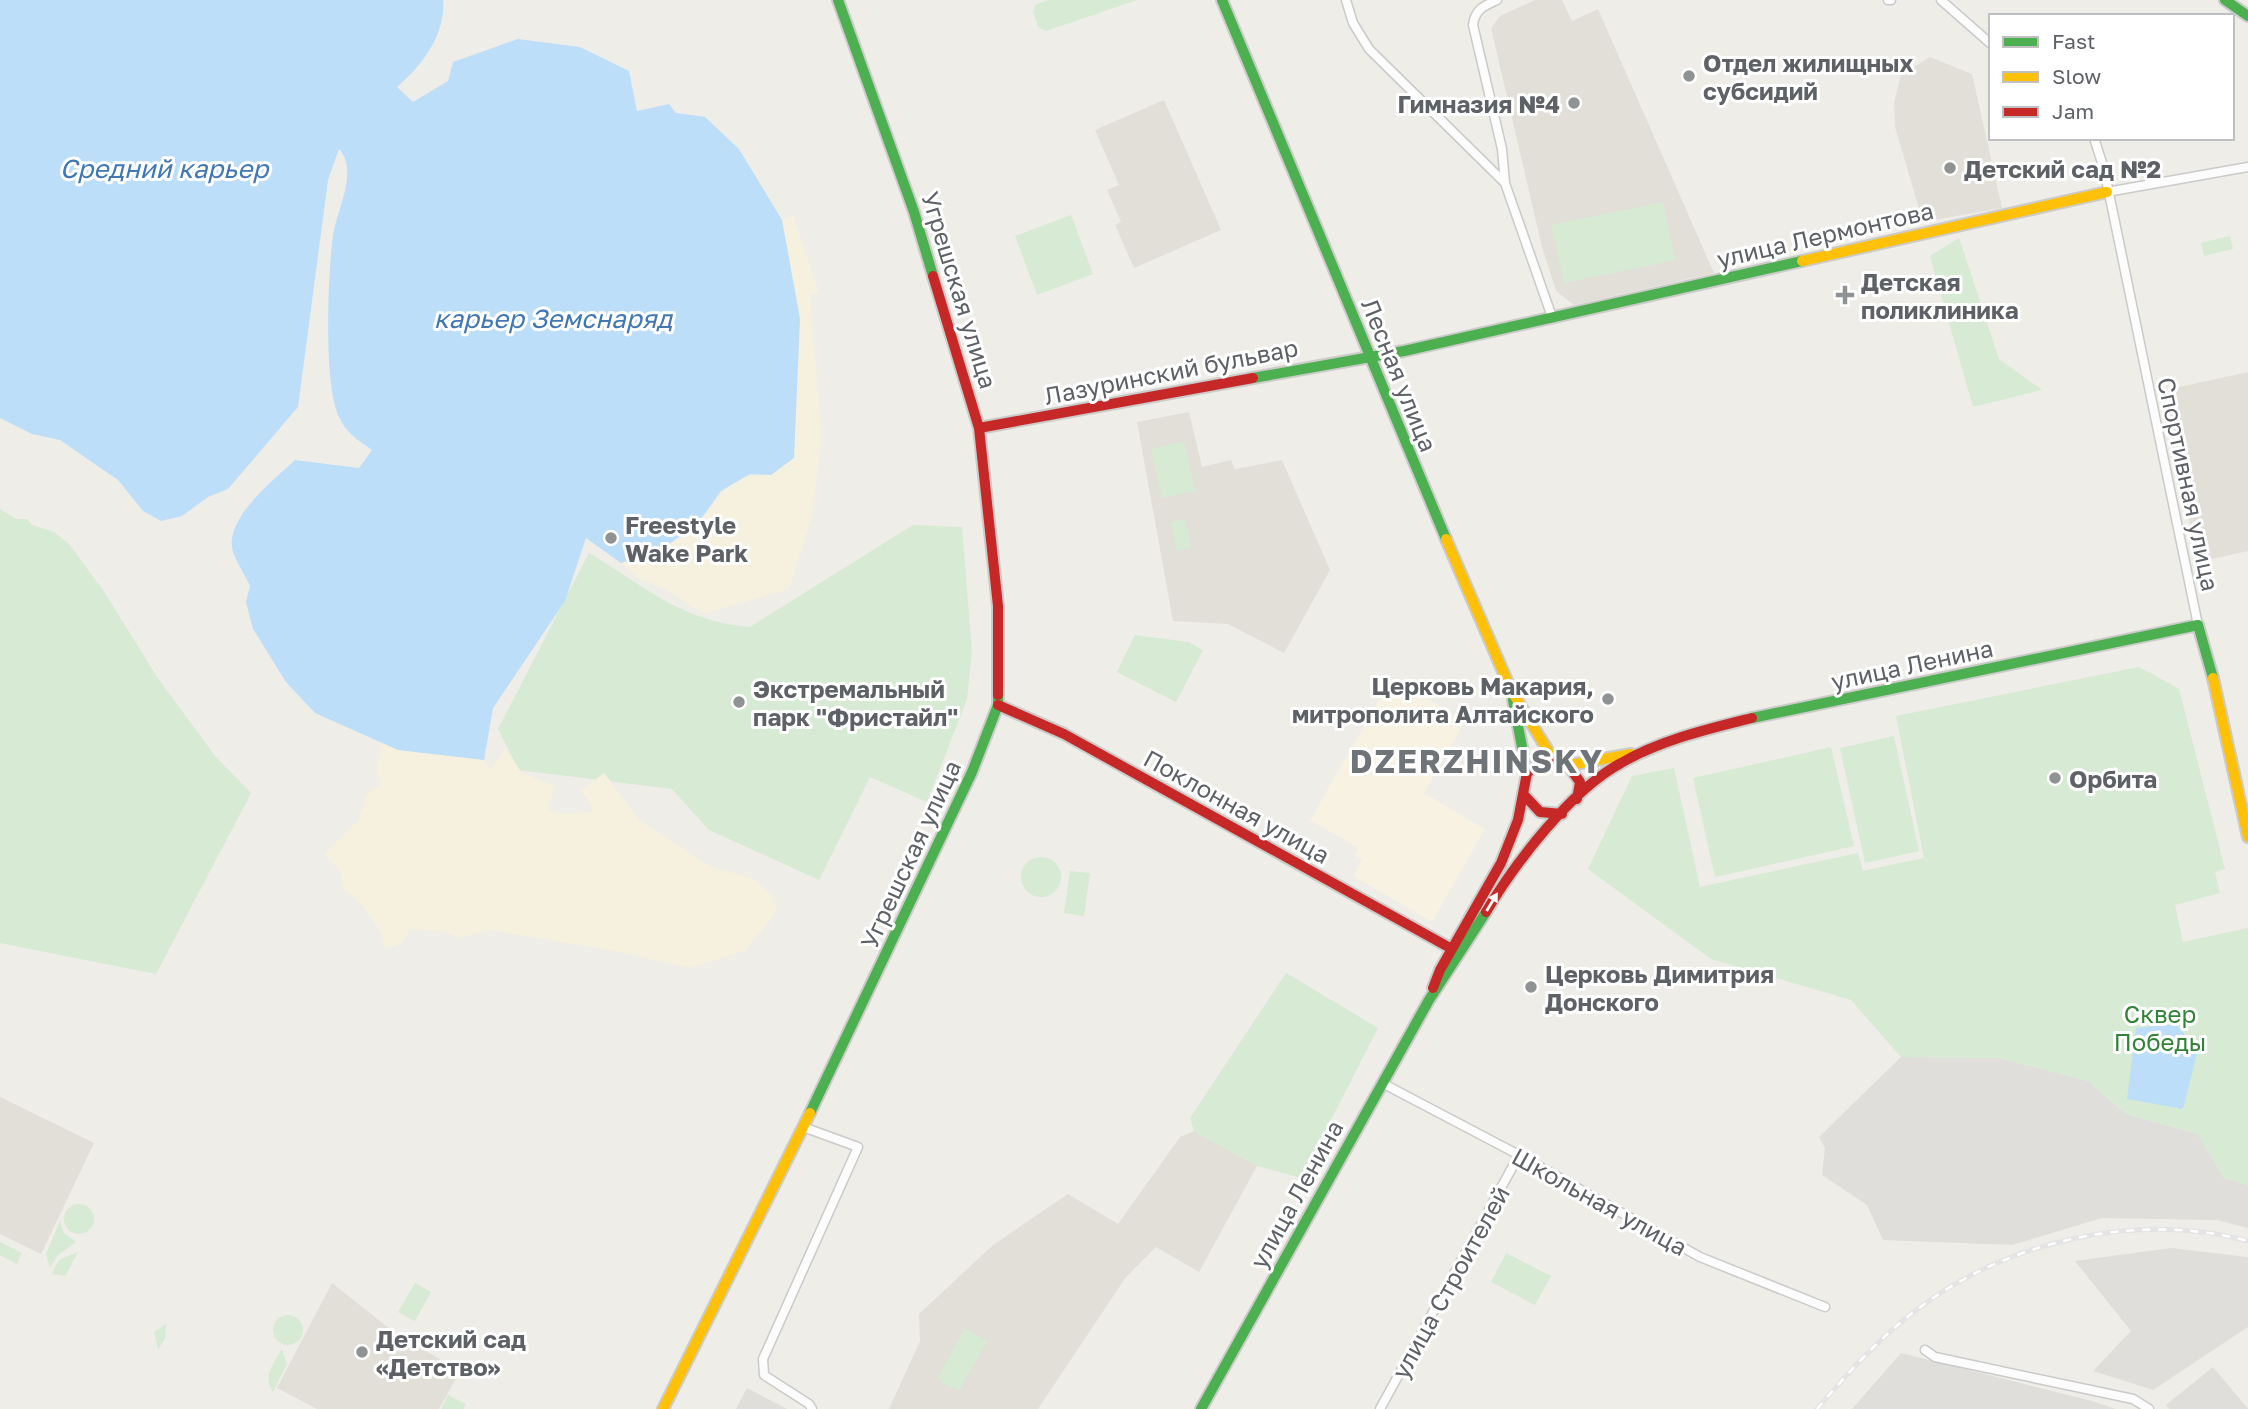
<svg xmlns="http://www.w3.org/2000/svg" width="2248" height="1409" font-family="'Golos Text',sans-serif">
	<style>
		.commercial { fill: #f7f2e2 }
		.industrial { fill: #dfdeda }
		.education { fill: #e1dfd8 }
		.green { fill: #d6ead4 }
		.sand { fill: #f5f1de }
		.water { fill: #bddef8 }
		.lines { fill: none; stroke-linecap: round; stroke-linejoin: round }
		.street-casing { stroke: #cacac9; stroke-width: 11 }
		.fast-casing { stroke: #cbcbca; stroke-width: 14 }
		.slow-casing { stroke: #cbcbca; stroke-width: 14 }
		.jam-casing { stroke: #cbcbca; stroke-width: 14 }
		.street { stroke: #fcfcfc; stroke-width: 8 }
		.fast { stroke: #4caf50; stroke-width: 10 }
		.slow { stroke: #ffc107; stroke-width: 10 }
		.jam { stroke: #c62828; stroke-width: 10 }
		.rail-casing { stroke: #e3e4e3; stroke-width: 5 }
		.rail { stroke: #fff; stroke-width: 2.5; stroke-dasharray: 8; stroke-linecap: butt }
		.oneway { fill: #f6fbf6 }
		.poi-dot { fill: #909394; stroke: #fff; stroke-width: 2.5 }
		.labels { text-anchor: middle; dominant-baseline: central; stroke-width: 6; stroke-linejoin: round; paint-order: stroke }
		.poi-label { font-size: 24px; font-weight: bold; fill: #5e6267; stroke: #fff; text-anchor: start }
		.street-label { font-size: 24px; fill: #5e6267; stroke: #fff }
		.park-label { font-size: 24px; fill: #328238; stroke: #fff }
		.water-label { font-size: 26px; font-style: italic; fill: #4177b5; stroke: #fff }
		.district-label { font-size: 32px; font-weight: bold; letter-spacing: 2px; fill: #6f7479; stroke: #fff }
	</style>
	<rect width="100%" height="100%" fill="#eeede8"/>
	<!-- commercial -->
	<path class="commercial" d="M1392,678L1465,721L1424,793L1485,829L1432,922L1353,876L1362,860L1355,855L1358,848L1310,820Z"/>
	<!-- industrial -->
	<path class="industrial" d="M1901,1057L2000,1058L2088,1081L2126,1114L2198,1134L2224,1178L2248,1185V1228L2217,1220L2102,1218L2012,1245L1883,1240L1867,1205L1822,1175L1825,1148L1819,1137Z
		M2171,1248L2248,1257V1327L2153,1390L2093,1371L2131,1331L2075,1261Z
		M1901,1353L2092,1401L2116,1409H1852Z
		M2213,1367L2248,1409H2169L2166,1405Z
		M747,1388L787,1409H736Z"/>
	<!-- education -->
	<path class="education" d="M1535,0H1562L1572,21L1598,9L1714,273L1574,305L1556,291L1542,247L1491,28L1500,16Z
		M1930,57L1972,74L2002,208L1923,222L1895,127L1894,103L1901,75Z
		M1164,100L1221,230L1134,268L1115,225L1121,222L1107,190L1119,185L1095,130Z
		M2248,372V551L2198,562L2161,391Z
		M1189,412L1202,467L1231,460L1235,469L1282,460L1330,570L1284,653L1228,624L1173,621L1137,422Z
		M0,1097L94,1143L41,1254L0,1234Z
		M1194,1131L1257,1166L1199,1272L1156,1247L1126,1277L1038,1409H889L920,1341L919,1314L993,1245L1068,1194L1118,1224L1180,1137Z
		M332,1283L395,1333L460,1371L439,1409H317L277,1388Z"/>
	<!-- green -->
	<path class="green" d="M1049,0H1137L1046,31L1038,27L1033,11L1036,4Z
		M1663,202L1675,260L1564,283L1551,225Z
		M1071,215L1093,274L1037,295L1015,236Z
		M2230,236L2233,249L2204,256L2201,243Z
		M1959,238L1999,359L2042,390L1973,407L1930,256Z
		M1184,441L1195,491L1162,498L1151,449Z
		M0,509L16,519H27L32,525L54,532L69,544L105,593L157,677L215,756L251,793L156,974L0,943Z
		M1185,519L1191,548L1177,551L1171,522Z
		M913,525L962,527L972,652L967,699L927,802L870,777L819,880L709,830L672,789L519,770L498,729L589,553C646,587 682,622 750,627Z
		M1135,635L1188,642L1203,650L1176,702L1117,672Z
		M2139,667L2179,689L2225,869L2215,872L2220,893L2175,905L2183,942L2248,928V1185L2224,1178L2198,1134L2126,1114L2088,1081L2000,1058L1901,1057L1851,1000L1711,959L1588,869L1632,776L1674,768L1700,887L1858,853L1863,871L1924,858L1896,716Z
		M1894,736L1919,851L1865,863L1840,748Z
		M1831,747L1854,846L1715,877L1693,778Z
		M1021 877a20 20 0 1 1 40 0a20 20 0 1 1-40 0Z
		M1070,871L1090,873L1084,916L1064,913Z
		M1286,973L1378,1028L1301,1178L1257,1166L1194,1131L1190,1118Z
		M64 1219a15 15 0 1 1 30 0a15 15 0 1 1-30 0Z
		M60,1221L64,1233L76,1242L57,1256L50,1268L46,1254Z
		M0,1242L22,1253L17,1264L0,1255Z
		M78,1252L65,1276L52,1274L59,1260Z
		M1506,1253L1551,1276L1535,1305L1491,1282Z
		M415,1283L431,1292L415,1321L398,1312Z
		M273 1330a15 15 0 1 1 30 0a15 15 0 1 1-30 0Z
		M166,1324L165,1339L158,1349L154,1332Z
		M965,1328L987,1341L959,1391L937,1379Z
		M282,1349L287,1364L273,1392C262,1376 274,1363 282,1349Z
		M448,1395L466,1404L463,1409H441Z"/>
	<!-- sand -->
	<path class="sand" d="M793,216L819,293L810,295L822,438L812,517L789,589L704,614L659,586L639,579L621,563C649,555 677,544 698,523C726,495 723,474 771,475L795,385L800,319L782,220Z
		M381,742L398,750L484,760L491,770L505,748L522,773L555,786L547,810L567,814L594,811L581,791L604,773L640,821L710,866L754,879L773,897L777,911L745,951L689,968L609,950L489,930L462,938L444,932L410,929L401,944L385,949C381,924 362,904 343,889L340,872L325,854L358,821L367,793L380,785L376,770Z"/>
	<!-- water -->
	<path class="water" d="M0,0H443C446,34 422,66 397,87L413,102L448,81L453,62L518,39L580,47L629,71L637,111L669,104L676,113L705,117L739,149L782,220L800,319L794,458L771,475L750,474L721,491L698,523L657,553L621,563L586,538L565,601L493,708L484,760L398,750L315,713L286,682L253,629L246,602L250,586C245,575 237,563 233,552C223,519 274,480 295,460L359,468L372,450C358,440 346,433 339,417C323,382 328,274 333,235C337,209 359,171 339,149L328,180L298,407L228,489L208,497L182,516L161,521L143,511L118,480L60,440L32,434L0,418Z
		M2176,1024L2198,1050L2183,1109L2127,1099L2136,1028Z"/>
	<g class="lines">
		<!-- street casing -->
		<g class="street-casing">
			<path id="street" d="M1346,0L1353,23L1369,49L1505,183L1552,317
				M1497,0C1484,6 1475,9 1473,25L1502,149L1505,183
				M1888,0H1891
				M1941,0L1991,44
				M2094,138L2104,169L2198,625
				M2107,192L2248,167
				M1382,1083L1519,1155L1700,1257L1825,1307
				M803,1127L858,1147L763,1359L764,1375L809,1404L812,1409
				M1925,1350L1935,1357L2133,1399L2149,1409
				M1380,1409L1519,1155"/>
		</g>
		<!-- fast casing -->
		<g class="fast-casing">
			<path id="fast" d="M838,0L914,212L933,276
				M1222,0L1446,539
				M2225,0L2248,16
				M1253,378L1404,351L1802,261
				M1513,700L1527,773
				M1752,718L2198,625L2213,678
				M810,1113L972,772L998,705V695
				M1201,1409L1429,1000L1486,912"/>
		</g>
		<!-- slow casing -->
		<g class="slow-casing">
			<path id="slow" d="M1802,261L2107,192
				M1446,539L1511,690L1553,759
				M2213,678L2248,837
				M1570,765L1631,754
				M663,1409L810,1113"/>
		</g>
		<!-- jam casing -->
		<g class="jam-casing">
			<path id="jam" d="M933,276L979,428L998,606V695
				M979,428L1253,378
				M998,705L1064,734L1452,949
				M1524,795L1540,812L1562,814
				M1486,912C1515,863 1571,790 1621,763C1661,740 1708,729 1752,718
				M1433,988L1440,970L1501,863L1518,820L1527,773L1543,760L1567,764L1580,782L1577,799"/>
		</g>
		<!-- street -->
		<use href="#street" class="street"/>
		<!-- fast -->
		<use href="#fast" class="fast"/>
		<!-- slow -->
		<use href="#slow" class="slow"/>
		<!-- jam -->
		<use href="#jam" class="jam"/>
		<!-- rail casing -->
		<g class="rail-casing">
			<path id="rail" d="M1817,1409C1847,1374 1878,1339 1915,1311C2006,1241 2137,1211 2248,1241"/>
		</g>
		<!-- rail -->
		<use href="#rail" class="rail"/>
	</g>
	<!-- one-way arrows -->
	<defs><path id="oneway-solid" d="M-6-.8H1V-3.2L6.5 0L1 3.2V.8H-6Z" transform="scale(1.75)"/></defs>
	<use class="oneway" href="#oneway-solid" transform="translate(1492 902) rotate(-59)"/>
	<!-- markers -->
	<g class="poi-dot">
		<circle cx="1689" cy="76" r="7"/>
		<circle cx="1574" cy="103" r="7"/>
		<circle cx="1950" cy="168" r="7"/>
		<path d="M1841.5 284.5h7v7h7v7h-7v7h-7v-7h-7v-7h7z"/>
		<circle cx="611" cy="538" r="7"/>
		<circle cx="1608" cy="699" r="7"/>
		<circle cx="739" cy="702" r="7"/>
		<circle cx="2055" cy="778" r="7"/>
		<circle cx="1531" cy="987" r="7"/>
		<circle cx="362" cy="1352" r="7"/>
	</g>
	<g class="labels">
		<!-- poi labels -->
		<g class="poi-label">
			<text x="1703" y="62">Отдел жилищных<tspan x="1703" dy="28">субсидий</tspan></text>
			<text x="1560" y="103" text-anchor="end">Гимназия №4</text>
			<text x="1964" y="168">Детский сад №2</text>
			<text x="1861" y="281">Детская<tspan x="1861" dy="28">поликлиника</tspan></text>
			<text x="625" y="524">Freestyle<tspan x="625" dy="28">Wake Park</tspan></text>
			<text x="1594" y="685" text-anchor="end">Церковь Макария,<tspan x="1594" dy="28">митрополита Алтайского</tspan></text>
			<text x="753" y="688">Экстремальный<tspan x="753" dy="28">парк "Фристайл"</tspan></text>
			<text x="2069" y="778">Орбита</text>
			<text x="1545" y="973">Церковь Димитрия<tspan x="1545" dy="28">Донского</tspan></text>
			<text x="376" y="1338">Детский сад<tspan x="376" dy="28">«Детство»</tspan></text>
		</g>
		<!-- street labels -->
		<g class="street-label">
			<text transform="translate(1825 234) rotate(-13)">улица Лермонтова</text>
			<text transform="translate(960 290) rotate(73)">Угрешская улица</text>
			<text transform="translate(1171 371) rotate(-11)">Лазуринский бульвар</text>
			<text transform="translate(1400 375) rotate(68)">Лесная улица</text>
			<text transform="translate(2189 484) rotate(78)">Спортивная улица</text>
			<text transform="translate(1912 664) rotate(-12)">улица Ленина</text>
			<text transform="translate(1237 806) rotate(29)">Поклонная улица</text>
			<text transform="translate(910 854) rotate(-65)">Угрешская улица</text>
			<text transform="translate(1296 1194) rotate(-61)">улица Ленина</text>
			<text transform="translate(1600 1201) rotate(29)">Школьная улица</text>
			<text transform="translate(1450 1282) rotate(-61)">улица Строителей</text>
		</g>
		<!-- park labels -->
		<g class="park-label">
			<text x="2160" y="1013">Сквер<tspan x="2160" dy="28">Победы</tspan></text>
		</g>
		<!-- water labels -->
		<g class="water-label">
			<text x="164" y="168">Средний карьер</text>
			<text x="553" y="318">карьер Земснаряд</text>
		</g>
		<!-- district labels -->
		<g class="district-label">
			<text x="1477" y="761">DZERZHINSKY</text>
		</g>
	</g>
	<!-- legend -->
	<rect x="1989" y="14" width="245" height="126" fill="#ffffff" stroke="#bfc0c2" stroke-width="2"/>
	<rect x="2003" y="37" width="35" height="10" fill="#4caf50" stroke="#bfc0c2" stroke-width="2"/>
	<text x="2052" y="49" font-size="21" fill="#5e6267">Fast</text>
	<rect x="2003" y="72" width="35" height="10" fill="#ffc107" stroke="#bfc0c2" stroke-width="2"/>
	<text x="2052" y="84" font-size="21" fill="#5e6267">Slow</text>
	<rect x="2003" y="107" width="35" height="10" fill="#c62828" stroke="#bfc0c2" stroke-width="2"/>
	<text x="2052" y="119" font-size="21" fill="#5e6267">Jam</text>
</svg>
